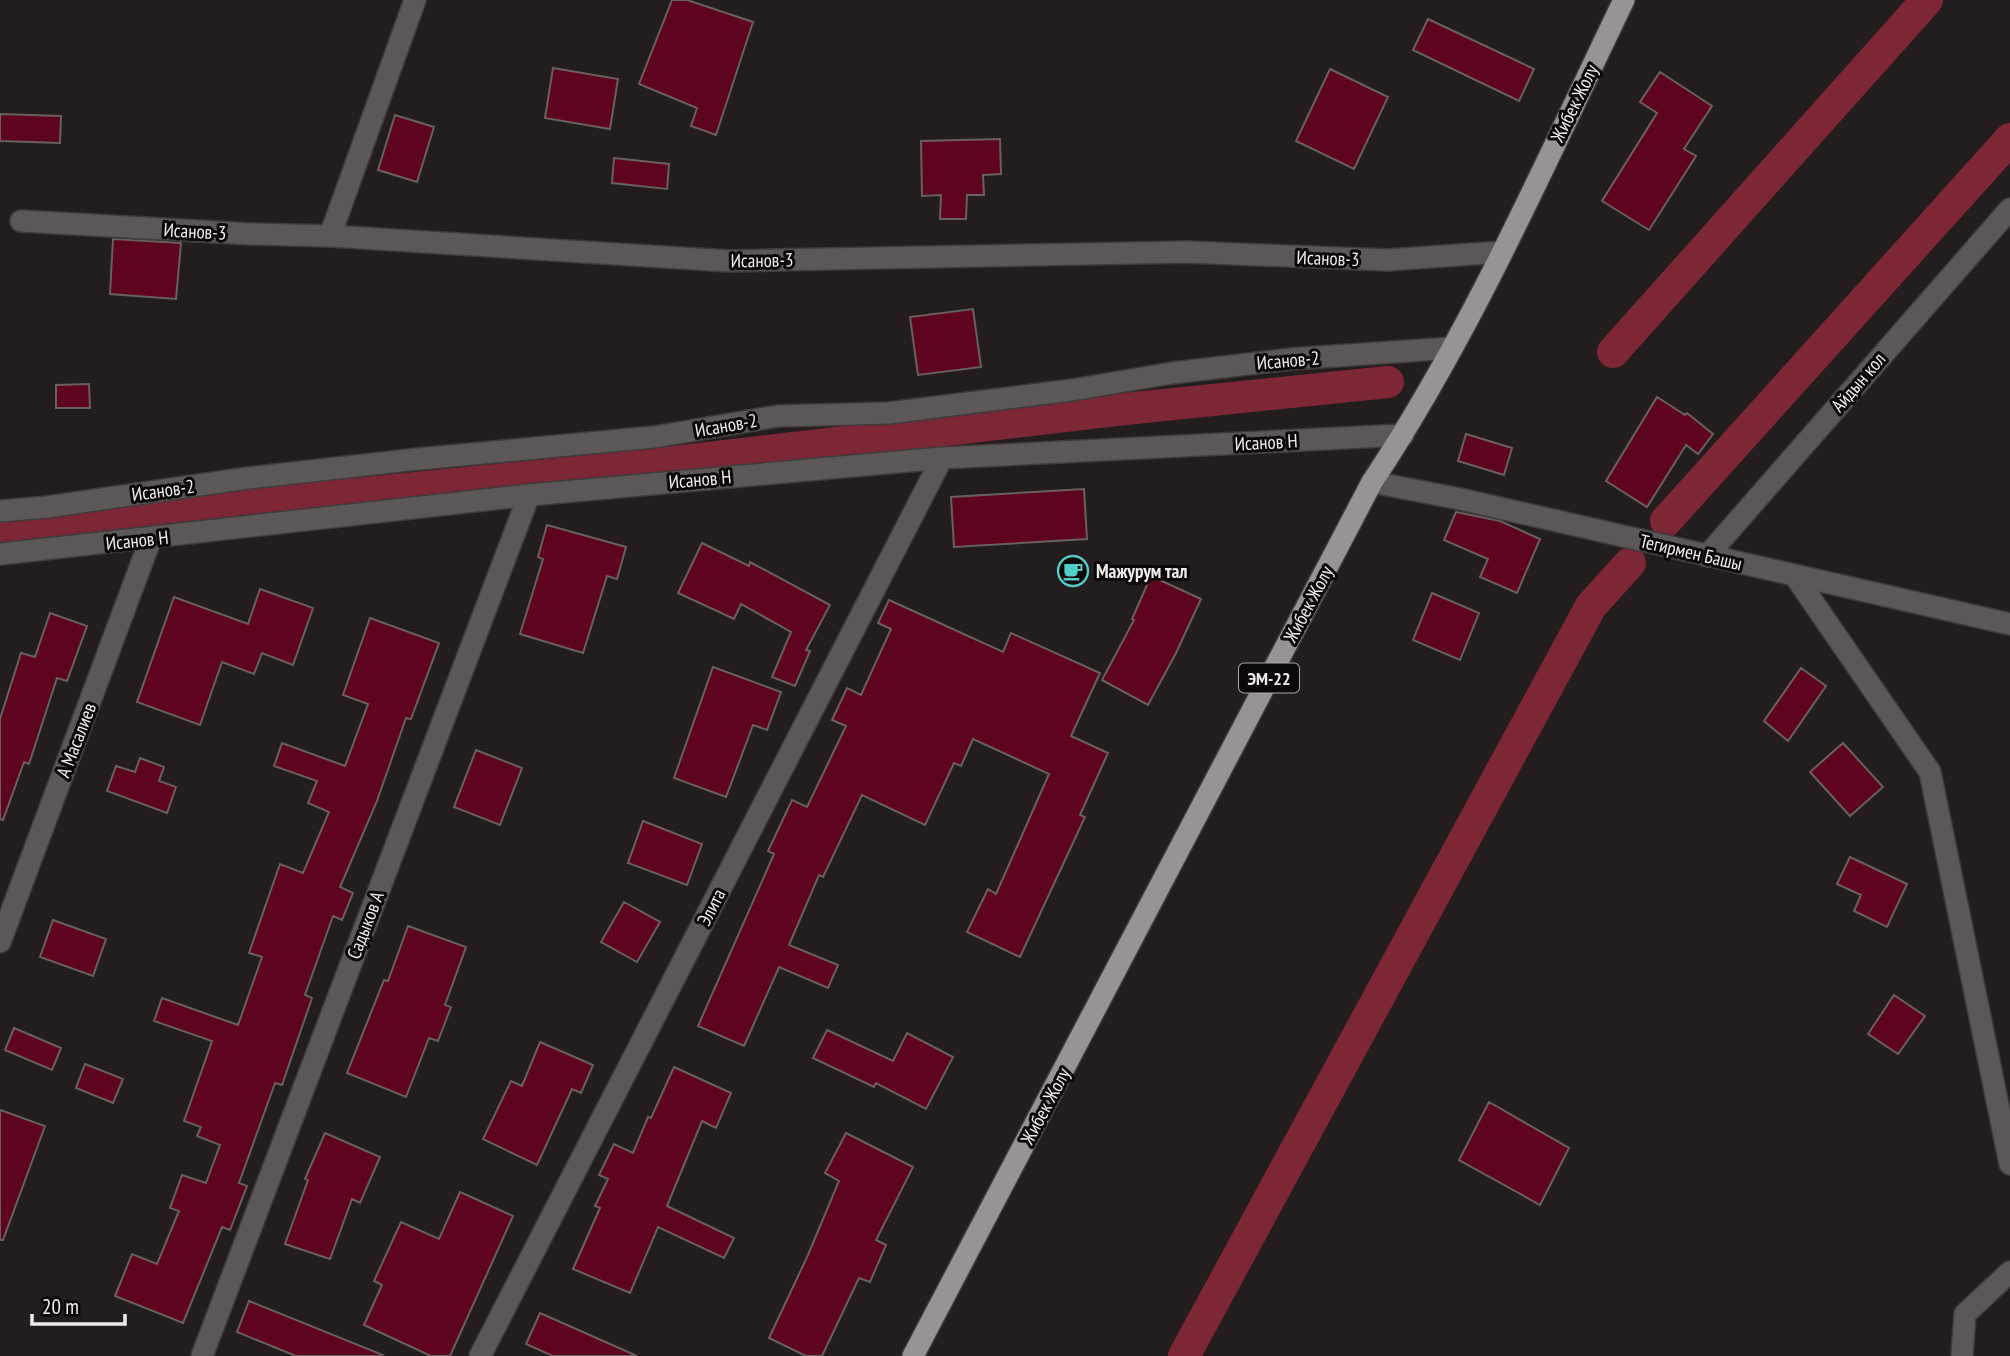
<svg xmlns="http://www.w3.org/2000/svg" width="2010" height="1356" font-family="'PT Sans Narrow',sans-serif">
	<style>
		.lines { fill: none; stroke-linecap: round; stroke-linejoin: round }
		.canal { stroke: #7d2636; stroke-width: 32 }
		.building { fill: #5f041e; stroke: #686060; stroke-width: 2 }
		.minor-casing { stroke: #403a3a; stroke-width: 24 }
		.major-casing { stroke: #403a3a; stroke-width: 24 }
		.minor { stroke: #5c5859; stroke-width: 21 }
		.major { stroke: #9a9393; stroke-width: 21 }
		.labels { text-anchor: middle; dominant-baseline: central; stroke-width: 6; stroke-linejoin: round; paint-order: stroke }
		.shield { fill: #0b0808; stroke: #aba8a8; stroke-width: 2 }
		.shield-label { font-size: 18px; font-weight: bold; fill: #f0ecec }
		.street-label { font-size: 19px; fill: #f0ecec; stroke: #0b0808 }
		.poi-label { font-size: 19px; font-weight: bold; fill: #f0ecec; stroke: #0b0808; text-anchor: start }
	</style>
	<rect width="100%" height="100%" fill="#231d1d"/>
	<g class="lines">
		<!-- canal -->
		<path class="canal" d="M1613,352L1927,0
			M1666,521L2010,139
			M0,529L657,464L1125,409L1388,382
			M1184,1356L1591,606L1630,563"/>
	</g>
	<!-- building -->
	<path class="building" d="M672,0H687L753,22L716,135L691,126L697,108L639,84Z
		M1428,19L1534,69L1519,101L1413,50Z
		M553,68L618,79L610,129L545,118Z
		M1330,69L1388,97L1354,169L1296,141Z
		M1660,72L1712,106L1684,149L1696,156L1649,230L1602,201L1657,113L1640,102Z
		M0,114L61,116L60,143L0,141Z
		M395,115L434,127L417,182L378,170Z
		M1000,139L1001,174L983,175L984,195H967L966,219H940L941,195L922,196L921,141Z
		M614,158L669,164L667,189L612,183Z
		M113,239L181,243L176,299L110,294Z
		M973,309L981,367L918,375L910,317Z
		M89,384L90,408H56V385Z
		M1657,397L1685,415L1687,413L1713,434L1698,454L1686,445L1647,507L1606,481Z
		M1466,434L1512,448L1504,475L1458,461Z
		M1084,489L1087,539L954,547L951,497Z
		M1456,512L1500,521L1540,539L1517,593L1480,577L1488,559L1444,540Z
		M547,525L626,547L617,579L607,576L583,653L520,634L543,559L538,557Z
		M702,543L749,566L750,562L830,605L806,650L810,651L795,686L772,677L791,632L741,604L734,619L678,593Z
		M1151,576L1201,599L1176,653L1148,705L1102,680L1134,620L1132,619Z
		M260,589L313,608L293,665L262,653L254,674L222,662L200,725L137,702L174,597L248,624Z
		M1432,593L1479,613L1460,660L1413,640Z
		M889,600L1003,652L1011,633L1100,673L1071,736L1108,753L1080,815L1085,817L1020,957L967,932L988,889L996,894L1049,774L973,739L961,766L954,763L925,825L862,795L823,877L819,875L789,945L838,965L828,988L779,967L744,1046L698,1026L774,854L768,851L792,800L807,807L846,726L832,720L847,688L861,695L891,629L878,623Z
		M50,613L87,626L67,681L57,678L29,764L24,762L3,820L0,819V719L21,653L35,657Z
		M370,618L439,643L411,719L406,718L377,801L340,887L353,893L342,920L333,916L305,995L312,998L282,1085L275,1083L239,1183L247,1186L230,1230L222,1227L183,1323L115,1296L132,1254L157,1264L179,1211L170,1208L182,1175L206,1183L220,1145L197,1136L201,1127L184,1121L212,1041L154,1021L162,998L238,1025L262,957L249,953L280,864L303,873L329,812L308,803L317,781L274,766L282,743L345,766L368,704L343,695Z
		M713,667L781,692L767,730L753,725L726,797L674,778Z
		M1801,668L1826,686L1788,741L1764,721Z
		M1843,743L1883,787L1850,816L1810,772Z
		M476,750L522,768L500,825L454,807Z
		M140,758L164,767L159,781L176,787L167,813L107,791L116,766L135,772Z
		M643,821L702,844L687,885L628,863Z
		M1850,857L1907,884L1887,927L1854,911L1861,895L1837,884Z
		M624,902L660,922L637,962L601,942Z
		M53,920L106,939L93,976L40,957Z
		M408,926L466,947L445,1005L451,1007L438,1041L429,1038L406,1097L347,1073L384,980L388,981Z
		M1894,995L1925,1016L1898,1054L1868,1034Z
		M14,1028L61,1048L52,1070L5,1050Z
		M827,1030L893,1061L907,1033L953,1057L926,1109L876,1083L874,1087L813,1058Z
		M540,1042L593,1065L581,1093L572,1089L537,1165L483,1139L511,1081L522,1086Z
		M85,1064L123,1079L113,1103L76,1088Z
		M674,1067L731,1093L716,1128L702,1121L667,1206L734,1238L724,1258L658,1227L630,1293L573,1269L600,1208L595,1206L608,1179L599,1175L614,1144L633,1153L648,1117L651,1118Z
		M1489,1102L1569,1148L1540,1205L1459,1160Z
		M0,1110L45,1126L3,1240H0Z
		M325,1133L380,1157L360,1203L352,1199L330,1259L285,1244L308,1180L305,1179Z
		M846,1133L913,1167L876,1240L886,1245L870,1282L859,1278L822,1356H806L769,1338L808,1255L839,1181L825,1173Z
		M460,1192L513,1216L450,1356H431L364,1325L382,1285L374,1281L401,1222L439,1239Z
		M249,1301L383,1355L382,1356H296L237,1332Z
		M540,1313L637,1356H553L526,1344Z"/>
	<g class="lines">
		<!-- minor casing -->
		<g class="minor-casing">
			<path id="minor" d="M21,221L251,234L330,236L729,261L1187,252L1387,260L1502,252
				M330,236L415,0
				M1372,482L1460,499L2010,624
				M0,511L47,507L248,478L418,459L654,437L778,416L889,413L1072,390L1172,373L1291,359L1452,348
				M0,554L529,495L942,458L1403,435
				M1707,556L2010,209
				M1795,576L1930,772L2010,1164
				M0,942L151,538
				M202,1356L529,495
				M480,1356L942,458
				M1962,1356L1965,1314L2010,1272"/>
		</g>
		<!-- major casing -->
		<g class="major-casing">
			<path id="major" d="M913,1356L1372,482C1472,331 1545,163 1624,0"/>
		</g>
		<!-- minor -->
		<use href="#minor" class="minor"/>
		<!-- major -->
		<use href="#major" class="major"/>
	</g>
	<!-- icons -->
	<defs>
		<g id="cafe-ring" transform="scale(1.575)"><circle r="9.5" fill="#0b0808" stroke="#53cdcb" stroke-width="1.5"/><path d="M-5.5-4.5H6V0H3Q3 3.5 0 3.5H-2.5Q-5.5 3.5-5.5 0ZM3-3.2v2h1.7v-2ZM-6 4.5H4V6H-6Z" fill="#53cdcb"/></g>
	</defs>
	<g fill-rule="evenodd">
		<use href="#cafe-ring" x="1073" y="571"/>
	</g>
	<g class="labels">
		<!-- shield labels -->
		<rect class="shield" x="1239" y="663.5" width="60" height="29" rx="5"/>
		<g class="shield-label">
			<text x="1269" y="678">ЭМ-22</text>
		</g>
		<!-- street labels -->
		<g class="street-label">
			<text transform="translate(1574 103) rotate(-64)">Жибек Жолу</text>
			<text transform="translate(195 231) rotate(3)">Исанов-3</text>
			<text transform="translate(1328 258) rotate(2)">Исанов-3</text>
			<text transform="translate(762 260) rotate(-1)">Исанов-3</text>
			<text transform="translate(1288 360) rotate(-5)">Исанов-2</text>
			<text transform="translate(1858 382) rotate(-49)">Айдын кол</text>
			<text transform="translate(726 425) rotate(-10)">Исанов-2</text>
			<text transform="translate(1266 442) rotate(-3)">Исанов Н</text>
			<text transform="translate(700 479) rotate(-5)">Исанов Н</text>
			<text transform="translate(163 490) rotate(-8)">Исанов-2</text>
			<text transform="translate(137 540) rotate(-6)">Исанов Н</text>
			<text transform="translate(1691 552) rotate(13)">Тегирмен Башы</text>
			<text transform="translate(1308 604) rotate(-62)">Жибек Жолу</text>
			<text transform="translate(76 740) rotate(-69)">А Масалиев</text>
			<text transform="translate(711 907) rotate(-63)">Элита</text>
			<text transform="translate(365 925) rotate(-69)">Садыков А</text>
			<text transform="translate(1045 1106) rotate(-62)">Жибек Жолу</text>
		</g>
		<!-- poi labels -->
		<g class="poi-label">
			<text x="1096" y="571">Мажурум тал</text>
		</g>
	</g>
	<!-- scale -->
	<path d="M32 1314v10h93v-10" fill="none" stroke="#f0ecec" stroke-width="3.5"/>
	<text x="42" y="1314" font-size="21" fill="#f0ecec" stroke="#0b0808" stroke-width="5" paint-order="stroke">20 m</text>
</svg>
